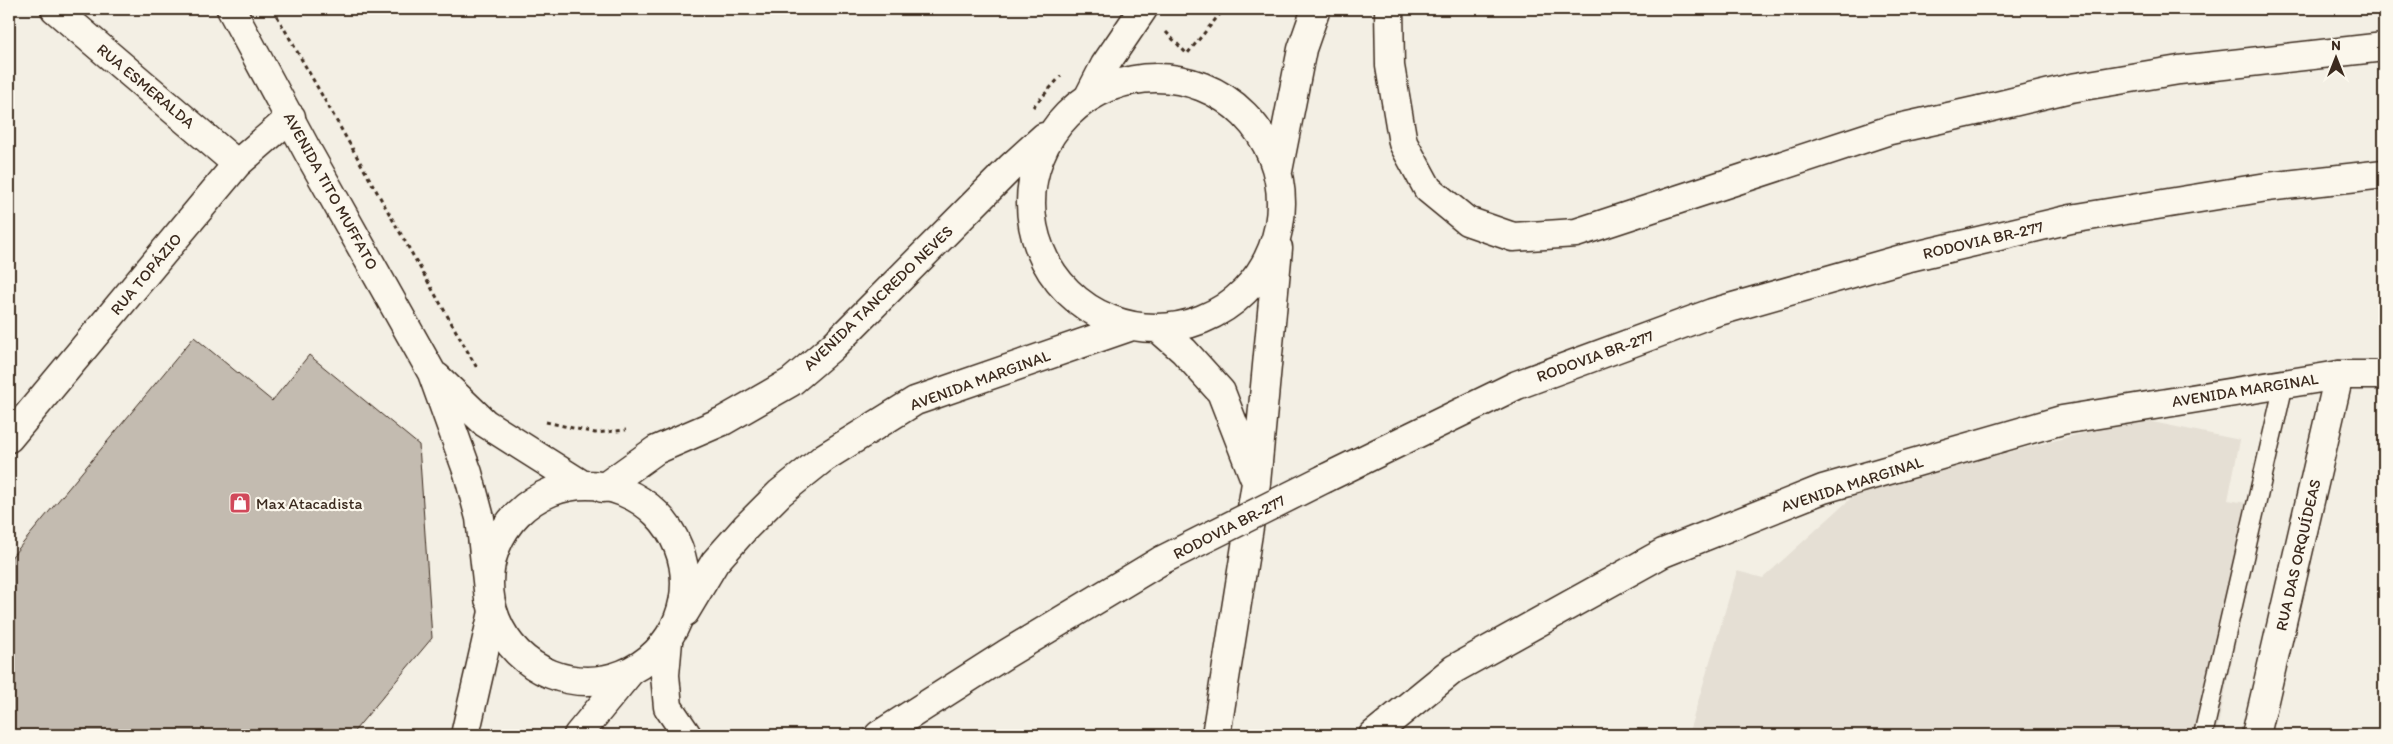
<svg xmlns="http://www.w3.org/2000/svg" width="2393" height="744" font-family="Itim,sans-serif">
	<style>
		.built { fill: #e5dfd4 }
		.building { fill: #c3bbb0; stroke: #3b2a1e }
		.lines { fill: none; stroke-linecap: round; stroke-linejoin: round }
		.service-casing { stroke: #3b2a1e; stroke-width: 21 }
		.minor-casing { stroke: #3b2a1e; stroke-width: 31 }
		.tertiary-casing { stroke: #3b2a1e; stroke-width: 31 }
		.secondary-casing { stroke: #3b2a1e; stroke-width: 31 }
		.primary-casing { stroke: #3b2a1e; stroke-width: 31 }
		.trunk-casing { stroke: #3b2a1e; stroke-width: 31 }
		.path { stroke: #3b2a1e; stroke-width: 3; stroke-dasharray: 4 4; stroke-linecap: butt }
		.service { stroke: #fbf7ec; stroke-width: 18 }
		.minor { stroke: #fbf7ec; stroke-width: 28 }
		.tertiary { stroke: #fbf7ec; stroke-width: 28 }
		.secondary { stroke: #fbf7ec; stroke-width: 28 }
		.primary { stroke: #fbf7ec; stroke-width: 28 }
		.trunk { stroke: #fbf7ec; stroke-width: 28 }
		.trunk-bridge-casing { stroke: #3b2a1e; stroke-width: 31; stroke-linecap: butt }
		.trunk-bridge { stroke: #fbf7ec; stroke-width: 28 }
		.labels { text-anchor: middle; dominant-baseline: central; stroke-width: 4.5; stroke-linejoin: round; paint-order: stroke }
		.street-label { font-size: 16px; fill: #3b2a1e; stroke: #fbf7ec }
		.poi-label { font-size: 16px; fill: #3b2a1e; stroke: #fbf7ec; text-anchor: start }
	</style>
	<rect width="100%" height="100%" fill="#f3efe4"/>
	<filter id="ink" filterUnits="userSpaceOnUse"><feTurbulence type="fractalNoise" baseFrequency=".02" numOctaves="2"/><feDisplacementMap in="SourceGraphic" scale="10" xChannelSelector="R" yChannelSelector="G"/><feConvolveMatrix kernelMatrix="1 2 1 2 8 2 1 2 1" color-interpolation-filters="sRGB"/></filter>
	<g filter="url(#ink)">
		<!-- built -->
		<path class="built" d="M2138,419L2240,440L2228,500L2265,506L2216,735H1688L1737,571L1763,578L1859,491Z"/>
		<!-- building -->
		<path class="building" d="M194,337L272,401L309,355L419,445L432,638L351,735H9V560Z"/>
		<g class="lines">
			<!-- service casing -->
			<g class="service-casing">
				<path id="service" d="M2203,735L2284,384"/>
			</g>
			<!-- minor casing -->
			<g class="minor-casing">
				<path id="minor" d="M55,9L237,164
					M9,438L237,164L291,117
					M2256,735L2339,375"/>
			</g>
			<!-- tertiary casing -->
			<g class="tertiary-casing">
				<path id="tertiary" d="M465,735L493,612
					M578,735L630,672"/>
			</g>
			<!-- secondary casing -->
			<g class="secondary-casing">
				<path id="secondary" d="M1980,110L2071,88L2179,70L2384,47
					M1373,735L1454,669L1663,553L1823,489L2062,420L2339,375H2384"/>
			</g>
			<!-- primary casing -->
			<g class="primary-casing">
				<path id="primary" d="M231,9L308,152L432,373L468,473L480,518L489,599
					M1389,9L1390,66L1403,143L1428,189L1467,221L1513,237L1576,233L1890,130L1980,110
					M1031 203a125 125 0 1 1 250 0a125 125 0 1 1-250 0Z
					M1089,96L1105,65L1143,9
					M1278,171L1302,49L1316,9
					M1159,329L1184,351L1221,392L1254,477
					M437,377L485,423L583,485
					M489 583a98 98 0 1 1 196 0a98 98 0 1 1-196 0Z
					M603,488L656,450L723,421L791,382L832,347L1011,167L1044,137
					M685,612L715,562L746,527L780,493L825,457L915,401L1132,326
					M1216,735L1256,483L1278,248"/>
			</g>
			<!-- trunk casing -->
			<g class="trunk-casing">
				<path id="trunk" d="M1326,478L1517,385L1712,313L1902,259L2071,219L2267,187L2384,174
					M668,641L665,675L668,707L687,735
					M879,735L1006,654L1162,560"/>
			</g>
			<!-- path -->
			<path class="path" d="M273,9L477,368
				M1166,32L1187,54L1224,9
				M1033,107L1061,76
				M546,422L595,433L626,430"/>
			<!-- service -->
			<use href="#service" class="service"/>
			<!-- minor -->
			<use href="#minor" class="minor"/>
			<!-- tertiary -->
			<use href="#tertiary" class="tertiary"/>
			<!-- secondary -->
			<use href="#secondary" class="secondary"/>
			<!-- primary -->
			<use href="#primary" class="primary"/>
			<!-- trunk -->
			<use href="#trunk" class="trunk"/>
			<!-- trunk-bridge casing -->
			<g class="trunk-bridge-casing">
				<path id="trunk-bridge" d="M1162,560L1326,478"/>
			</g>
			<!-- trunk-bridge -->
			<use href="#trunk-bridge" class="trunk-bridge"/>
		</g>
	</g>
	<!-- icons -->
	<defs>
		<g id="shop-square" transform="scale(1.125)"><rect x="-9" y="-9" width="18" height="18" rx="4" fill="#d1495b" stroke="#fbf7ec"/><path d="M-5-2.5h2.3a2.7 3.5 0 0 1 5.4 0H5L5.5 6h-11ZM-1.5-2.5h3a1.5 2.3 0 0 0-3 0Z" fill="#fff"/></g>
	</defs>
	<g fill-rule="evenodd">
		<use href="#shop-square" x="240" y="503"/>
	</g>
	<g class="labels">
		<!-- street labels -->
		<g class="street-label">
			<text transform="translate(146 86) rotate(40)">RUA ESMERALDA</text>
			<text transform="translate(331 191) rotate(61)">AVENIDA TITO MUFFATO</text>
			<text transform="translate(1983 240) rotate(-13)">RODOVIA BR-277</text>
			<text transform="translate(146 274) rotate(-50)">RUA TOPÁZIO</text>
			<text transform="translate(878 298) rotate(-44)">AVENIDA TANCREDO NEVES</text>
			<text transform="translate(1595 356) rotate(-20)">RODOVIA BR-277</text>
			<text transform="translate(980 380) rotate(-20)">AVENIDA MARGINAL</text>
			<text transform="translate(2245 390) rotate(-9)">AVENIDA MARGINAL</text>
			<text transform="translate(1852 484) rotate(-18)">AVENIDA MARGINAL</text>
			<text transform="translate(1229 527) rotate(-27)">RODOVIA BR-277</text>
			<text transform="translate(2298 555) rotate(-77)">RUA DAS ORQUÍDEAS</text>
		</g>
		<!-- poi labels -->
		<g class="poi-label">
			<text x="256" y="503">Max Atacadista</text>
		</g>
	</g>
	<!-- margin -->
	<rect width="2393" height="744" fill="none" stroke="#fbf7ec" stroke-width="30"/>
	<rect x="15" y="15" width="2363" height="714" fill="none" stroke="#3b2a1e" stroke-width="2" filter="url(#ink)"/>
	<!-- north arrow -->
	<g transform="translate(2336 58)" stroke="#fbf7ec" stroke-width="4" paint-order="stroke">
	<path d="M0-4L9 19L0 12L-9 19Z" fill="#3b2a1e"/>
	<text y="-8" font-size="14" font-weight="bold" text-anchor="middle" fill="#3b2a1e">N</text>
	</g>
</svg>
